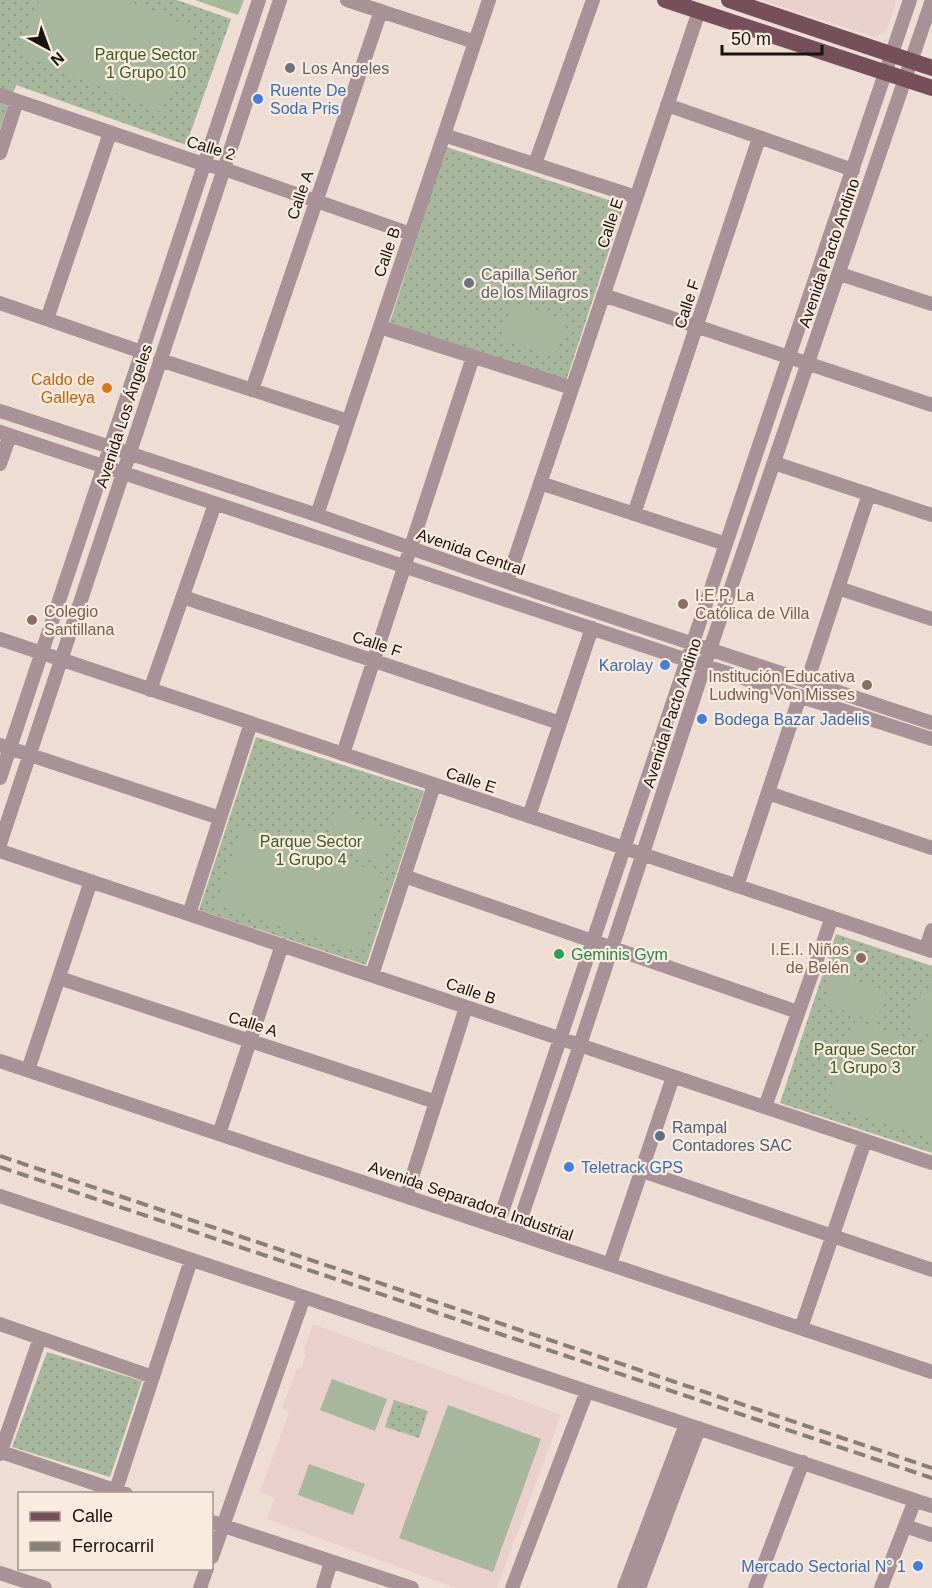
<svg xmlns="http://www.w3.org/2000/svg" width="932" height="1588" font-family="Arial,sans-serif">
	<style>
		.education { fill: #ead0cc }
		.grass { fill: url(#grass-dots) }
		.pitch { fill: #a6b79c }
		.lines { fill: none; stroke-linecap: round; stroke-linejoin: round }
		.minor { stroke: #a89197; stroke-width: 14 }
		.major { stroke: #764f5b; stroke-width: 16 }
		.rail { stroke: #8a7f77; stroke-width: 4; stroke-dasharray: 12 6; stroke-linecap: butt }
		.worship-dot { fill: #6b7280; stroke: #faebdf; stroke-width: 2 }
		.shop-dot { fill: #3f7fe0; stroke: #faebdf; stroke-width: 2 }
		.food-dot { fill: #e8710a; stroke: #faebdf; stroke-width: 2 }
		.education-dot { fill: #8d6e63; stroke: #faebdf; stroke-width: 2 }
		.leisure-dot { fill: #2e9e5b; stroke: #faebdf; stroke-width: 2 }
		.service-dot { fill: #5c6f8a; stroke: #faebdf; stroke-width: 2 }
		.labels { text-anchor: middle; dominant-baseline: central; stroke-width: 4.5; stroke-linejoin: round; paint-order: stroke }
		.park-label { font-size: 16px; fill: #3a5c22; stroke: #faebdf }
		.worship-label { font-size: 16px; fill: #5b616d; stroke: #faebdf; text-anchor: start }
		.shop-label { font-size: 16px; fill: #366cbe; stroke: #faebdf; text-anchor: start }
		.street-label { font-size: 16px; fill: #191410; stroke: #faebdf }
		.food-label { font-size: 16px; fill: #c56008; stroke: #faebdf; text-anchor: end }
		.education-label { font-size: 16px; fill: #785e54; stroke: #faebdf; text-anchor: start }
		.leisure-label { font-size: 16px; fill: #27864d; stroke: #faebdf; text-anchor: start }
		.service-label { font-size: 16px; fill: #4e5e75; stroke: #faebdf; text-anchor: start }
	</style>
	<defs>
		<pattern id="grass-dots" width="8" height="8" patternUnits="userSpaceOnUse" patternTransform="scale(1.5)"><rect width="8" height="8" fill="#a6b79c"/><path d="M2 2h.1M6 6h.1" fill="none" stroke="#8e9c85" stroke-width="1.8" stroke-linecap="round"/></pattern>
	</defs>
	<rect width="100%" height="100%" fill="#edddd2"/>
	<!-- education -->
	<path class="education" d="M761,0H896L887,30L875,37Z
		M313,1324L561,1415L497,1588H456L267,1519L275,1498L260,1492L289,1412L282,1408L297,1369L302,1367L305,1356L303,1351Z"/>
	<!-- grass -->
	<path class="grass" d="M0,0H177L231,19L186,145L16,85L0,129Z
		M446,147L624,205L566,381L389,325Z
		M256,737L424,791L366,965L199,910Z
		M836,934L932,966V1153L780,1103Z
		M47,1352L142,1381L110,1477L12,1447Z
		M394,1400L428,1411L419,1438L385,1427Z"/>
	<!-- pitch -->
	<path class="pitch" d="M40,0H126L196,29L161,112L18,52Z
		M195,0H244L238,15Z
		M513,302L567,321L554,356L501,338Z
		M339,809L395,833L381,865L325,842Z
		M242,827L387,875L361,953L216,904Z
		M833,974L886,992L876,1022L823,1004Z
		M922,991L932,996V1036L907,1026Z
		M855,1022L932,1047V1139L827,1105Z
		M332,1379L387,1399L375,1431L320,1410Z
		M448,1405L541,1439L493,1572L399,1538Z
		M309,1464L365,1484L353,1515L298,1495Z"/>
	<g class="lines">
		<!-- minor -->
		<path class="minor" d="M347,0L475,42
			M0,95L203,164L224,169L411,234
			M667,105L853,170
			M444,135L636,197
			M0,153L17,101
			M535,164L593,0
			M840,274L932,304
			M603,295L932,405
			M0,303L142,352
			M47,319L110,133
			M380,327L572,388
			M160,360L348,421
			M252,390L381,11
			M0,411L317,515L507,582L932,723
			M0,432L687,660L932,739
			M774,463L932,515
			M0,464L10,435
			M540,483L726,544
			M634,514L759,138
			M317,515L489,0
			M507,582L699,11
			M838,588L932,619
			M183,597L560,723
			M0,639L932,951
			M807,682L869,494
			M150,690L215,504
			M0,745L220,818
			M343,754L473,357
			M0,778L259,0
			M768,793L932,848
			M529,816L592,628
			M0,844L280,0
			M0,851L932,1163
			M404,876L798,1012
			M737,886L800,696
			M189,914L251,723
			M926,948L932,930
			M372,975L434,785
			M59,978L436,1102
			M0,1061L932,1372
			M28,1070L91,881
			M765,1107L832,917
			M219,1134L282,945
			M642,1171L932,1270
			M0,1196L932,1506
			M406,1196L466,1007
			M497,1227L789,356L910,0
			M516,1233L580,1045L710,649L932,0
			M610,1264L673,1077
			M0,1324L153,1377
			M801,1328L865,1141
			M1,1452L126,1494
			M0,1454L40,1338
			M116,1490L191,1260
			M212,1522L412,1588
			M905,1526L932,1535
			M212,1557L304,1297
			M0,1573L45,1588
			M200,1588L207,1568
			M323,1588L331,1562
			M512,1588L587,1391
			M624,1588L686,1424
			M639,1588L699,1428
			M755,1588L803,1462
			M881,1588L915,1500"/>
		<!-- major -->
		<path class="major" d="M665,0L932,88
			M729,0L932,68"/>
		<!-- rail -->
		<path class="rail" d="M0,1156L932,1468
			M0,1167L932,1478"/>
	</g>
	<!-- markers -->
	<g class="worship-dot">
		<circle cx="290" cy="68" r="6"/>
		<circle cx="469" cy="283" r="6"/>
	</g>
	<g class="shop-dot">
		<circle cx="258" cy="99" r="6"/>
		<circle cx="665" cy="665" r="6"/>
		<circle cx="702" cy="719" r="6"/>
		<circle cx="569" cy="1167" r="6"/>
		<circle cx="918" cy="1566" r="6"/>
	</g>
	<circle class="food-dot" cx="107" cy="388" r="6"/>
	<g class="education-dot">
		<circle cx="683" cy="604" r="6"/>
		<circle cx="32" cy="620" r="6"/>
		<circle cx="867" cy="685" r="6"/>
		<circle cx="861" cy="958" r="6"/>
	</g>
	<circle class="leisure-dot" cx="559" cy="954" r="6"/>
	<circle class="service-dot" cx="660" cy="1136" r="6"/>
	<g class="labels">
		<!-- park labels -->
		<g class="park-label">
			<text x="146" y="54">Parque Sector<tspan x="146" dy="18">1 Grupo 10</tspan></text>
			<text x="311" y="841">Parque Sector<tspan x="311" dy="18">1 Grupo 4</tspan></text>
			<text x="865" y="1049">Parque Sector<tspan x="865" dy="18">1 Grupo 3</tspan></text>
		</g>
		<!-- worship labels -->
		<g class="worship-label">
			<text x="302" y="68">Los Angeles</text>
			<text x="481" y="274">Capilla Señor<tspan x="481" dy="18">de los Milagros</tspan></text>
		</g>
		<!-- shop labels -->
		<g class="shop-label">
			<text x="270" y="90">Ruente De<tspan x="270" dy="18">Soda Pris</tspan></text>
			<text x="653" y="665" text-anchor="end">Karolay</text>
			<text x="714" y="719">Bodega Bazar Jadelis</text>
			<text x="581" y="1167">Teletrack GPS</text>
			<text x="906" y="1566" text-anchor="end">Mercado Sectorial N° 1</text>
		</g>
		<!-- street labels -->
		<g class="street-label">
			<text transform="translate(211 148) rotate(17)">Calle 2</text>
			<text transform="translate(300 195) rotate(-71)">Calle A</text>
			<text transform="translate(610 223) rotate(-72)">Calle E</text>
			<text transform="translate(387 252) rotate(-71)">Calle B</text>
			<text transform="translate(829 253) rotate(-71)">Avenida Pacto Andino</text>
			<text transform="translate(687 304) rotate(-72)">Calle F</text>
			<text transform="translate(124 416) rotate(-72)">Avenida Los Ángeles</text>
			<text transform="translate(471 552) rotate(19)">Avenida Central</text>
			<text transform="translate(377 644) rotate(19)">Calle F</text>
			<text transform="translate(672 713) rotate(-72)">Avenida Pacto Andino</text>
			<text transform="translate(471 780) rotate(18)">Calle E</text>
			<text transform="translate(471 991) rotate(19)">Calle B</text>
			<text transform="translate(253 1024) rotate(18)">Calle A</text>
			<text transform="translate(471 1201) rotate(19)">Avenida Separadora Industrial</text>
		</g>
		<!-- food labels -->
		<g class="food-label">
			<text x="95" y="379">Caldo de<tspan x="95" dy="18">Galleya</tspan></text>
		</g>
		<!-- education labels -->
		<g class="education-label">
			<text x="695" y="595">I.E.P. La<tspan x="695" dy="18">Católica de Villa</tspan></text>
			<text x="44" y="611">Colegio<tspan x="44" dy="18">Santillana</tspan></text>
			<text x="855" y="676" text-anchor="end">Institución Educativa<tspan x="855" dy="18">Ludwing Von Misses</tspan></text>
			<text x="849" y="949" text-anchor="end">I.E.I. Niños<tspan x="849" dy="18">de Belén</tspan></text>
		</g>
		<!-- leisure labels -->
		<g class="leisure-label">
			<text x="571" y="954">Geminis Gym</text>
		</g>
		<!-- service labels -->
		<g class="service-label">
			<text x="672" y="1127">Rampal<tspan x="672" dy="18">Contadores SAC</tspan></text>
		</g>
	</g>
	<!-- legend -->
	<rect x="18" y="1492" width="195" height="78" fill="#faebdf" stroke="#a0958c" stroke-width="1.5"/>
	<rect x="30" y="1512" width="30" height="9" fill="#764f5b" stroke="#a0958c" stroke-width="1.5"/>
	<text x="72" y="1522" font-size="18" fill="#191410">Calle</text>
	<rect x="30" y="1542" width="30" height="9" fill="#8a7f77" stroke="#a0958c" stroke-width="1.5"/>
	<text x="72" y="1552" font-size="18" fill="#191410">Ferrocarril</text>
	<!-- north arrow -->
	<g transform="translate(48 48) rotate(139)" stroke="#faebdf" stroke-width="4.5" paint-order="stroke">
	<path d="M0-4.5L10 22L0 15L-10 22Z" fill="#191410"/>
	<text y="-9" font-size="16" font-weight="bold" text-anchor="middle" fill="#191410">N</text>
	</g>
	<!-- scale -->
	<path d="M722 45v9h100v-9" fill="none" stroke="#191410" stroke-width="3"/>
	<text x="731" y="45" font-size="18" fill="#191410" stroke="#faebdf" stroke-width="4.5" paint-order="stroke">50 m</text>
</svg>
